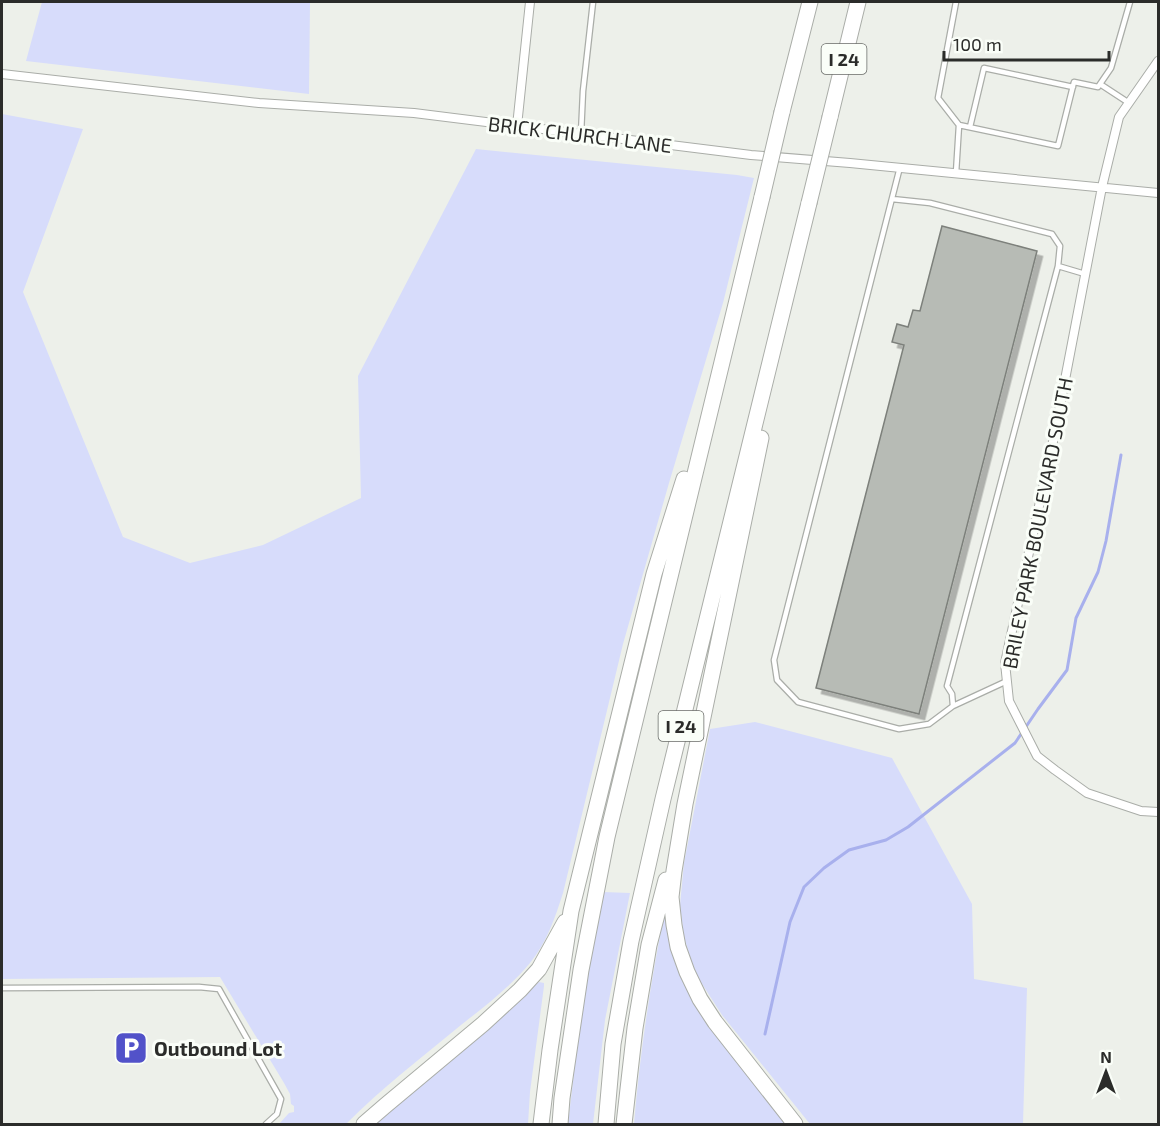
<svg xmlns="http://www.w3.org/2000/svg" width="1160" height="1126" font-family="'Exo 2',sans-serif">
	<style>
		.green { fill: #d7dcfb }
		.lines { fill: none; stroke-linecap: round; stroke-linejoin: round }
		.stream { stroke: #a8b0ed; stroke-width: 3 }
		.building { fill: #b7bbb5; stroke: #7d807b; stroke-width: 1.5; filter: url(#shadow) }
		.service-casing { stroke: #aaada8; stroke-width: 7 }
		.minor-casing { stroke: #aaada8; stroke-width: 10 }
		.motorway-casing { stroke: #aaada8; stroke-width: 17 }
		.service { stroke: #fff; stroke-width: 4.5 }
		.minor { stroke: #fff; stroke-width: 8 }
		.motorway { stroke: #fff; stroke-width: 15 }
		.motorway-bridge-casing { stroke: #aaada8; stroke-width: 17; stroke-linecap: butt }
		.motorway-bridge { stroke: #fff; stroke-width: 15 }
		.labels { text-anchor: middle; dominant-baseline: central; stroke-width: 6; stroke-linejoin: round; paint-order: stroke }
		.shield { fill: #fafef8; stroke: #696b68; stroke-width: 1.5 }
		.shield-label { font-size: 18px; font-weight: bold; fill: #2b2c2a }
		.street-label { font-size: 20px; fill: #2b2c2a; stroke: #fafef8 }
		.poi-label { font-size: 20px; font-weight: bold; fill: #2b2c2a; stroke: #fafef8; text-anchor: start }
	</style>
	<defs>
		<filter id="shadow"><feDropShadow dx="5.5" dy="5.5" stdDeviation="0" flood-color="#0004"/></filter>
	</defs>
	<rect width="100%" height="100%" fill="#edf0ea"/>
	<!-- green -->
	<path class="green" d="M42,2H310L309,94L26,61Z
		M2,114L83,129L23,292L123,537L190,563L263,545L361,498L358,376L476,149L737,175L754,178L723,303L669,483L623,644L563,893C555,918 547,942 530,963C510,987 485,1006 461,1025C422,1057 382,1088 346,1124H279L289,1113L294,1112V1106L291,1104L290,1094L284,1083L220,977L2,979Z
		M755,722L892,758L972,904L974,979L1027,988L1023,1124H810L722,1015L695,973L684,937L680,905L684,863L710,729Z
		M603,892L630,893L605,1020L593,1124H568L583,997Z
		M665,910L671,943L788,1124H634C640,1052 651,980 665,910Z
		M539,982L544,983V986L530,1092L528,1124H374Z"/>
	<g class="lines">
		<!-- stream -->
		<path class="stream" d="M765,1034L790,922L804,887L824,868L849,850L886,840L908,827L1015,743L1038,709L1067,670L1076,618L1098,572L1106,541L1121,455"/>
	</g>
	<!-- building -->
	<path class="building" d="M942,226L1037,251L919,714L816,688L904,345L892,342L897,324L908,327L913,310L920,311Z"/>
	<g class="lines">
		<!-- service casing -->
		<g class="service-casing">
			<path id="service" d="M956,2L938,98L959,125L1058,146L1074,82L1098,87L1111,68L1130,2
				M1100,84L1129,103
				M970,127L984,68L1073,87
				M581,134L583,91L593,2
				M956,173L959,125
				M892,199L930,203L1052,234L1060,246L1058,266L947,686L952,694L953,706L929,724L899,729L798,702L777,680L774,660L900,167
				M1058,266L1085,274
				M953,706L1007,681
				M2,988L199,987L219,989L281,1099L277,1114L266,1124"/>
		</g>
		<!-- minor casing -->
		<g class="minor-casing">
			<path id="minor" d="M1158,61L1119,117L1102,187L1054,437L1005,663L1009,701L1037,756L1055,770L1087,793L1141,811L1158,812
				M2,74L259,103L414,113L751,155L850,163L1158,193
				M517,126L530,2"/>
		</g>
		<!-- motorway casing -->
		<g class="motorway-casing">
			<path id="motorway" d="M782,112L810,2
				M830,117L858,2
				M761,438L685,804L674,871L671,897L674,925L678,947L687,972L700,999L715,1022L795,1124
				M364,1124L386,1105L483,1024L520,990L539,969L565,922
				M541,1124L550,1050L571,911L654,574L684,479
				M560,1124L562,1098L581,970L607,837L762,197
				M606,1124L613,1044L631,941L663,799L809,203
				M624,1124L635,1028L649,945L666,880"/>
		</g>
		<!-- service -->
		<use href="#service" class="service"/>
		<!-- minor -->
		<use href="#minor" class="minor"/>
		<!-- motorway -->
		<use href="#motorway" class="motorway"/>
		<!-- motorway-bridge casing -->
		<g class="motorway-bridge-casing">
			<path id="motorway-bridge" d="M762,197L782,112
				M809,203L830,117"/>
		</g>
		<!-- motorway-bridge -->
		<use href="#motorway-bridge" class="motorway-bridge"/>
	</g>
	<!-- icons -->
	<defs>
		<g id="parking-square" transform="scale(1.725)"><rect x="-9" y="-9" width="18" height="18" rx="4" fill="#5252c9" stroke="#fafef8"/><path d="M-3.5-5.5H1a3.5 3.5 0 0 1 0 7H-1V5.5H-3.5ZM-1-3.4V-.6H.8a1.4 1.4 0 0 0 0-2.8Z" fill="#fff"/></g>
	</defs>
	<g fill-rule="evenodd">
		<use href="#parking-square" x="131" y="1048"/>
	</g>
	<g class="labels">
		<!-- shield labels -->
		<g class="shield">
			<rect x="821.5" y="44" width="45" height="30" rx="4.5"/>
			<rect x="658.5" y="711" width="45" height="30" rx="4.5"/>
		</g>
		<g class="shield-label">
			<text x="844" y="59">I 24</text>
			<text x="681" y="726">I 24</text>
		</g>
		<!-- street labels -->
		<g class="street-label">
			<text transform="translate(580 134) rotate(7)">BRICK CHURCH LANE</text>
			<text transform="translate(1037 523) rotate(-79)">BRILEY PARK BOULEVARD SOUTH</text>
		</g>
		<!-- poi labels -->
		<g class="poi-label">
			<text x="154" y="1048">Outbound Lot</text>
		</g>
	</g>
	<!-- border -->
	<rect width="1160" height="1126" fill="none" stroke="#2b2c2a" stroke-width="6"/>
	<!-- north arrow -->
	<g transform="translate(1106 1072)" stroke="#fafef8" stroke-width="4.5" paint-order="stroke">
	<path d="M0-4.5L10 22L0 15L-10 22Z" fill="#2b2c2a"/>
	<text y="-9" font-size="16" font-weight="bold" text-anchor="middle" fill="#2b2c2a">N</text>
	</g>
	<!-- scale -->
	<path d="M944 51v9h165v-9" fill="none" stroke="#2b2c2a" stroke-width="3"/>
	<text x="953" y="51" font-size="18" fill="#2b2c2a" stroke="#fafef8" stroke-width="4.5" paint-order="stroke">100 m</text>
</svg>
